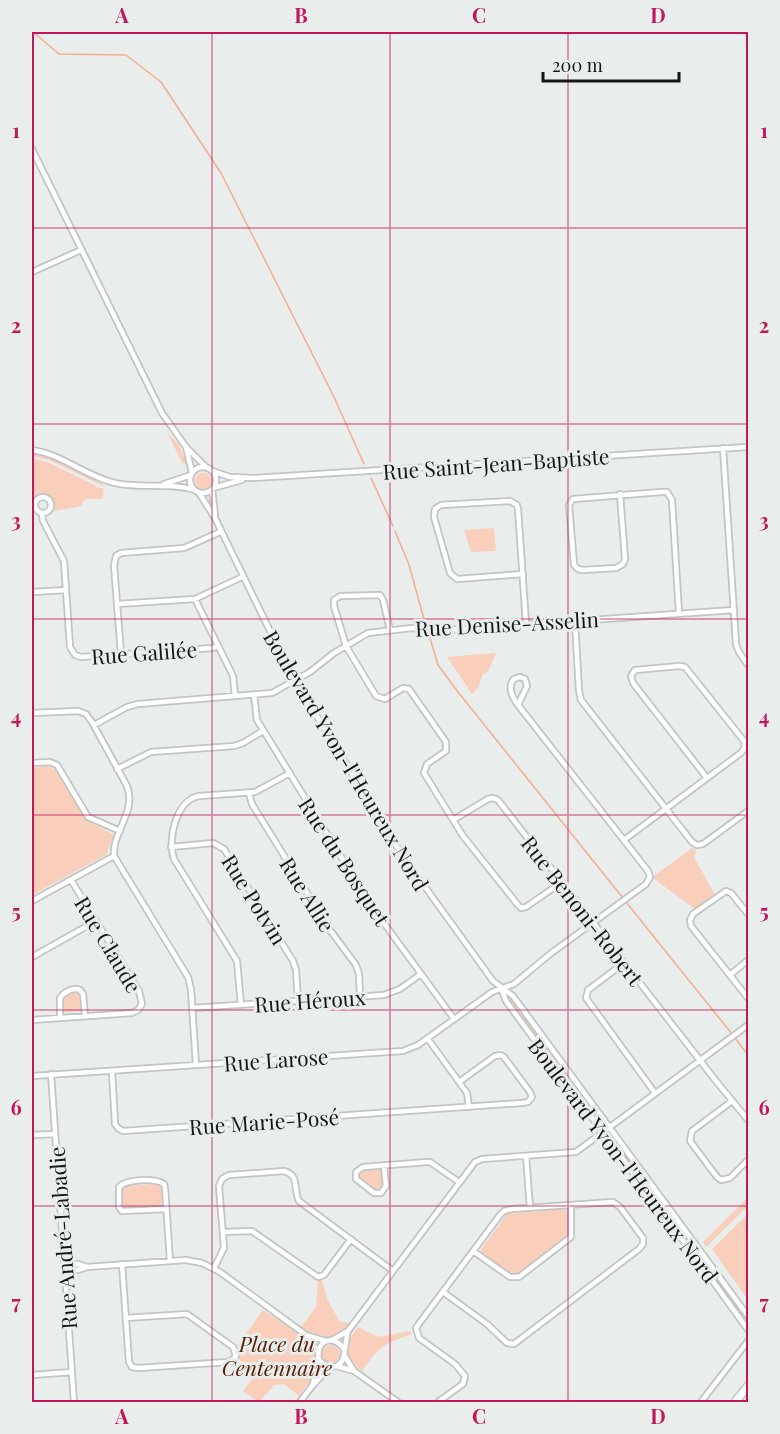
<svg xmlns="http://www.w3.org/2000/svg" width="780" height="1434" font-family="'Playfair Display',serif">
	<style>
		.green { fill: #f9cebb }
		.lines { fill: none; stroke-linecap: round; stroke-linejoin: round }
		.stream { stroke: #f7ad8b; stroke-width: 1.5 }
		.minor-casing { stroke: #c1c5c3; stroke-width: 8 }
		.highway-casing { stroke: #c1c5c3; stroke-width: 10 }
		.minor { stroke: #fff; stroke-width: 4.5 }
		.highway { stroke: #fff; stroke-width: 7 }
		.grid { fill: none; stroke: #c2185b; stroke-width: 1.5; stroke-opacity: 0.55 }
		.labels { text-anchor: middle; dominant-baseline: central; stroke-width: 6; stroke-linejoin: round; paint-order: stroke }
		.street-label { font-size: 21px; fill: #161717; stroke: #e9eeec }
		.park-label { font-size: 21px; font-style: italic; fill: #551d00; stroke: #e9eeec }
		.neatline { fill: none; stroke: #c2185b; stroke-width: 2 }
		.grid-label { font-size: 20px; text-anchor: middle; font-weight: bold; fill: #c2185b }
	</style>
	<rect width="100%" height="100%" fill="#e9eeec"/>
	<!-- green -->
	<path class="green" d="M167,432L179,445L187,464L182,463Z
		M32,453L51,458L102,483L105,487L49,460L32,456Z
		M32,458L49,463L97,486L93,490L98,487L104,489L102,499H87L83,501L82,506L54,511C58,498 46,490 34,498L32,508Z
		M195 481a8 8 0 1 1 16 0a8 8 0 1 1-16 0Z
		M494,528L496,551L471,552L464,530Z
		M496,653L488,672L483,674L478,688L472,694L447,657Z
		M48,766L56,770L85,819L114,835L106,855L34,894L32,892V767Z
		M692,848L696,851L694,857L715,895L695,909L654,879V876Z
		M73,993H78L81,1007L79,1011L65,1013L62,1002L66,997Z
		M510,998L599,1120L597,1121L508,999Z
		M613,1138L688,1236L700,1252L698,1254L611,1140Z
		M364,1170H381L383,1185L381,1189L375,1190L361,1179L359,1174Z
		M157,1184L162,1188L163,1203L160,1206L127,1208L123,1206L121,1191L124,1186Z
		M748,1197V1206L706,1247L703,1242Z
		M564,1209L568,1213V1235L517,1275L511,1274L480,1251L507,1214Z
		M748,1214V1300L712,1249Z
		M701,1254L748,1321V1325L699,1255Z
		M318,1280H322L327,1298L339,1321L349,1323C333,1344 320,1340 301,1327L316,1307Z
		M263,1310C281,1322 326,1345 315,1372C312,1380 304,1388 299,1396L284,1384L275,1385L259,1402L243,1391L256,1373L238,1359L240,1353L237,1346Z
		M358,1327L378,1337L411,1331L412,1334C382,1344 380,1346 362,1371C342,1356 344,1346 358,1327Z
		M322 1354a9 9 0 1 1 18 0a9 9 0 1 1-18 0Z"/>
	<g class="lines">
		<!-- stream -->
		<path class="stream" d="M33,32L59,54L126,55L161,82L221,173L334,397L364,464
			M371,478L393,526
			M395,531L409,565L424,619
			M430,638L438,665L458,692L623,898
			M626,902L732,1034
			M735,1038L748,1055"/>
		<!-- minor casing -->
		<g class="minor-casing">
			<path id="minor" d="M32,149L162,413L186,447L207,468
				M32,272L81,250
				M186,447L192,473
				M723,448L736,644L739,652L748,665
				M32,450C62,454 85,476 115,483C141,489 168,482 195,490
				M190 480a13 13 0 1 1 26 0a13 13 0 1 1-26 0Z
				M212,471L230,477L253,478L748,447
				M164,484L191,475
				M213,488L242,480
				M212,489L215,515
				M199,493L215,518L291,674L402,855L493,981L513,996L748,1316
				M620,494L625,559L623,564L616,568L583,570L578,569L574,565L569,505L573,499L661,492H667L672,500L679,613
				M35 505a8 8 0 1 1 16 0a8 8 0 1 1-16 0Z
				M42,513L43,521L64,561L70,647L75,655L81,657L213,648L217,646
				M523,574L457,579L450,573L434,517L435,509L441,505L510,501L517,505L518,509L526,624
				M32,592L66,590
				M195,599L233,676L235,696
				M117,604L195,599L242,577
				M575,621L579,691L581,700L692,842L697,845L703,844L748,811
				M390,630L383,600L380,595L340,596L334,600V606L346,646L376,696L385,699L403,688L409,689L446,742V751L427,764L424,773L463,836L518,905L521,908L526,907L562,882
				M121,654L114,565L116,556L121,553L184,548L220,532
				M520,677L525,679L527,686L518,705C512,697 507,687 514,679Z
				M254,695L257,720L370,904L454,1019
				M32,713L78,711L86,714L92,722L127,786C137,812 112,831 114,856L188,977L191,989L196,1065
				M94,725L127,707L138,704L272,693L310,672L334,653L368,633L412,628L447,630L734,610
				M32,763L50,762L57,765L88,817L120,831
				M117,769L151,752L234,746L243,743L263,731
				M249,793L252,804L330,930L356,965L359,974L360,997
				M453,820L488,799L493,798L498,800L716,1081L748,1120
				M624,840L742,752L745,746L744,741L685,667L679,666L635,670L631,676L633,683L707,778
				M171,847L213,843L224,849L293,961L296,970L298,1001
				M32,901L114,856
				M748,914L731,893L726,891L693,914L690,920L691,926L748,998
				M32,957L96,921
				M624,963L588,990L586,998L655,1093
				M730,975L748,960
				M501,988L506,1001C586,1111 669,1219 748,1330
				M241,1005L237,961L174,859C167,840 176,800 199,796L255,792L290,773
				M192,1008L384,995L400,989L421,974
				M60,1018V998C64,992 73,987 80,990L83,994L85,1016
				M32,1020L132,1013L138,1010L142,1004L139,991L71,880
				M428,1039L467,1093L469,1107
				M112,1071L115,1124L118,1128L123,1131L522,1103L528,1102L532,1097L530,1092L504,1057L501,1055L495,1056L459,1082
				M51,1074L74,1402
				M32,1076L403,1051L418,1045L492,992L514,984L550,954L646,884L650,877L648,871L518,705
				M732,1101L692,1131L690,1141L717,1177L721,1180L730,1178L748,1160
				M32,1135L55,1134
				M526,1156L530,1208
				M384,1166L386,1186L381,1193H374L356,1179V1172L363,1167L428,1162H430L459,1182
				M166,1209L122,1211L119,1207V1187C126,1179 155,1178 164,1184L165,1188L170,1261
				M223,1232L252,1231L318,1277L324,1275L351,1239
				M473,1251L510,1277H519L571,1237V1205
				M122,1264L129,1362L132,1367L138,1368L228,1362L232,1360L236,1356L233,1347L187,1314L126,1318
				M64,1265L78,1264L87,1267L186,1260L202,1263L220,1272L306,1335L318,1352
				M214,1268L224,1248L219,1186L222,1179L229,1175L284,1171C300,1175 293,1190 299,1201L393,1271
				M64,1271L78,1270L87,1267
				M309,1336L326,1341
				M332,1340L348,1331L475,1162L482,1159L576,1152L748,1025
				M344,1355L354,1371
				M319,1360C326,1368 338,1370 343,1359C345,1354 346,1338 348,1331
				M336,1366L354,1371L398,1402
				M32,1375L72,1372
				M312,1386C314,1379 317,1373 319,1367C320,1360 316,1354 320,1347C326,1336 338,1340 344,1349
				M300,1402L312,1386L330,1367
				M438,1402L463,1384L465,1376L455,1364L419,1338L416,1328L418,1325L500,1215L504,1211L512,1209L613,1202L620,1207L643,1238V1244L639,1249L514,1344L507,1343L487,1324L443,1292
				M701,1402L748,1341"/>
		</g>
		<!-- highway casing -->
		<g class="highway-casing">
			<path id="highway" d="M735,1402L748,1386"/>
		</g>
		<!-- minor -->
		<use href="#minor" class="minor"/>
		<!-- highway -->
		<use href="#highway" class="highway"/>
	</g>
	<!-- grid -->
	<path class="grid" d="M212,32V1402M390,32V1402M568,32V1402M32,228H748M32,424H748M32,619H748M32,815H748M32,1010H748M32,1206H748"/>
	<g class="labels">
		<!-- street labels -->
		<g class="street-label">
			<text transform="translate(496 463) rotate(-4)">Rue Saint-Jean-Baptiste</text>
			<text transform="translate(507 623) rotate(-3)">Rue Denise-Asselin</text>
			<text transform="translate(144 652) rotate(-4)">Rue Galilée</text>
			<text transform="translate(347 760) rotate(59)">Boulevard Yvon-l'Heureux Nord</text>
			<text transform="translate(345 861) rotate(57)">Rue du Bosquet</text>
			<text transform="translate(308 894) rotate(58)">Rue Allie</text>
			<text transform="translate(255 899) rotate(58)">Rue Potvin</text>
			<text transform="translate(583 910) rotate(52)">Rue Benoni-Robert</text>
			<text transform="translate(109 944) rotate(59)">Rue Claude</text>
			<text transform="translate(310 1000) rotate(-4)">Rue Héroux</text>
			<text transform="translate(276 1059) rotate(-4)">Rue Larose</text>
			<text transform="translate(264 1121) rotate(-4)">Rue Marie-Posé</text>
			<text transform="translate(624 1160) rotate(53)">Boulevard Yvon-l'Heureux Nord</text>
			<text transform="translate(62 1238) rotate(-94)">Rue André-Labadie</text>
		</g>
		<!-- park labels -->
		<g class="park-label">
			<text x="277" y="1343">Place du<tspan x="277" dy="24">Centennaire</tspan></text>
		</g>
	</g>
	<!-- border -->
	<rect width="780" height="1434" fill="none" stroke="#e9eeec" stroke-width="66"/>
	<!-- scale -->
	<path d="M543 72v9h136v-9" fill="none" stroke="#161717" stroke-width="3"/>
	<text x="552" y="72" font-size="18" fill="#161717" stroke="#e9eeec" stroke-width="4.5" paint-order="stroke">200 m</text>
	<rect x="33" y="33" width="714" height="1368" class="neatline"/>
	<g class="grid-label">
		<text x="122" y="23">A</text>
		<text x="301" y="23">B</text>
		<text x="479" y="23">C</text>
		<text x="658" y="23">D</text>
		<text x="16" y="138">1</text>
		<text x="764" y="138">1</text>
		<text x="16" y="333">2</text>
		<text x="764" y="333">2</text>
		<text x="16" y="528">3</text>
		<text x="764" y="528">3</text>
		<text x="16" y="724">4</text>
		<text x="764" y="724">4</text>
		<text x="16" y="919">5</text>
		<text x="764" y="919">5</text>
		<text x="16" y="1115">6</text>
		<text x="764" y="1115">6</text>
		<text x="16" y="1310">7</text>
		<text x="764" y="1310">7</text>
		<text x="122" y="1424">A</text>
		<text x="301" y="1424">B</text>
		<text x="479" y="1424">C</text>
		<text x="658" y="1424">D</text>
	</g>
</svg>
